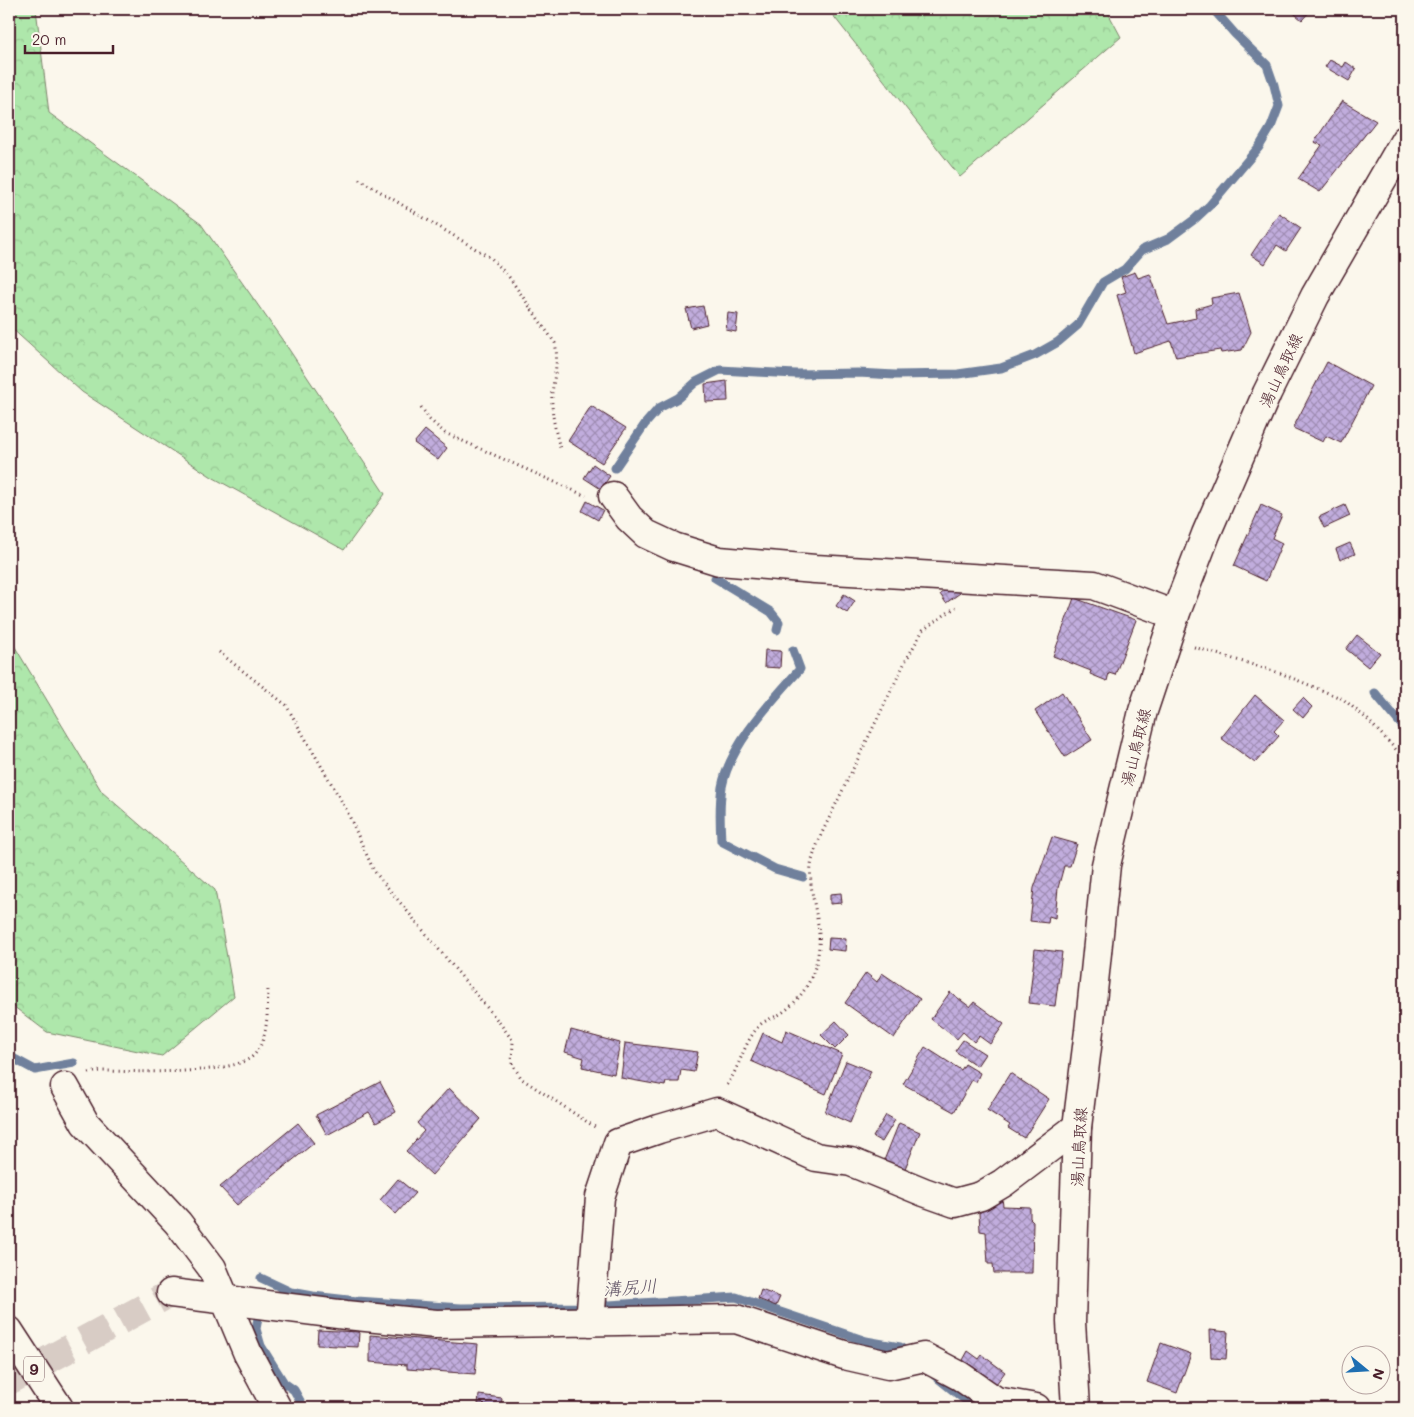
<svg xmlns="http://www.w3.org/2000/svg" width="1414" height="1417" font-family="Mali,'Klee One',sans-serif">
	<style>
		.forest { fill: url(#forest-crowns); stroke: #7c836b }
		.lines { fill: none; stroke-linecap: round; stroke-linejoin: round }
		.stream { stroke: #70809c; stroke-width: 9 }
		.building { fill: url(#building-cross-hatch); stroke: #4a1f2b }
		.minor-tunnel { stroke: #d8ccc5; stroke-width: 28; stroke-dasharray: 28 14; stroke-linecap: butt }
		.minor-casing { stroke: #4a1f2b; stroke-width: 31 }
		.secondary-casing { stroke: #4a1f2b; stroke-width: 31 }
		.trunk-casing { stroke: #4a1f2b; stroke-width: 31 }
		.path { stroke: #4a1f2b; stroke-width: 3; stroke-dasharray: 1 4; stroke-linecap: butt }
		.minor { stroke: #fbf7ec; stroke-width: 28 }
		.secondary { stroke: #fbf7ec; stroke-width: 28 }
		.trunk { stroke: #fbf7ec; stroke-width: 28 }
		.labels { text-anchor: middle; dominant-baseline: central; stroke-width: 4; stroke-linejoin: round; paint-order: stroke }
		.shield { fill: #fbf7ec; stroke: #7f6065; stroke-width: 1 }
		.shield-label { font-size: 15px; font-weight: bold; fill: #4a1f2b }
		.street-label { font-size: 16px; fill: #4a1f2b; stroke: #fbf7ec }
		.water-label { font-size: 18px; font-style: italic; fill: #5d5063; stroke: #fbf7ec }
	</style>
	<defs>
		<pattern id="forest-crowns" width="20" height="18" patternUnits="userSpaceOnUse" patternTransform="scale(1.25)"><rect width="20" height="18" fill="#aee7ab"/><path d="M2 6a3 3 0 1 1 6 0M12 15a3 3 0 1 1 6 0" fill="none" stroke="#97c693"/></pattern>
		<pattern id="building-cross-hatch" width="8" height="8" patternUnits="userSpaceOnUse" patternTransform="scale(1.25)"><rect width="8" height="8" fill="#c1addd"/><path d="M0 0l8 8M0 8l8-8" fill="none" stroke="#9f8cb3"/></pattern>
	</defs>
	<rect width="100%" height="100%" fill="#fbf7ec"/>
	<filter id="ink" filterUnits="userSpaceOnUse"><feTurbulence type="fractalNoise" baseFrequency=".02" numOctaves="2"/><feDisplacementMap in="SourceGraphic" scale="10" xChannelSelector="R" yChannelSelector="G"/><feConvolveMatrix kernelMatrix="1 2 1 2 8 2 1 2 1" color-interpolation-filters="sRGB"/></filter>
	<g filter="url(#ink)">
		<!-- forest -->
		<path class="forest" d="M9,9H36L49,113L201,224L288,348L385,494L344,550L212,477L82,392L9,326Z
			M828,9H1106L1121,37L960,177Z
			M9,637L102,792L215,890L234,996L162,1056L47,1032L9,1003Z"/>
		<g class="lines">
			<!-- stream -->
			<path class="stream" d="M615,468L645,424L659,408L678,398L696,382L720,370L796,374L858,373L895,375L958,374L1001,368L1035,355L1058,342L1078,325L1103,282L1125,269L1142,250L1168,239L1195,219L1210,205L1259,147L1271,127L1279,106L1274,85L1267,65L1235,34L1213,9
				M715,578L771,612L779,622L777,630
				M793,650L800,669C772,701 730,744 722,787C719,805 720,824 721,841L775,869L803,877
				M1375,693L1405,729
				M9,1056L35,1070L74,1063
				M261,1278L291,1292L313,1296L357,1301L461,1308L577,1307L736,1297L866,1341L900,1347L911,1356
				M258,1318L256,1329L261,1346L284,1383L294,1390L304,1408
				M934,1375L975,1408
				M1402,1408L1405,1397"/>
		</g>
		<!-- building -->
		<path class="building" d="M1291,9H1312L1302,20L1290,10Z
			M1330,60L1343,67L1346,62L1356,69L1349,81L1325,67Z
			M1342,101L1376,121L1320,192L1298,179L1322,145L1314,142Z
			M1279,213L1301,228L1286,251L1277,245L1265,264L1251,255Z
			M1135,272L1138,278L1150,274L1168,324L1196,318L1195,309L1212,304L1211,298L1239,293L1251,332L1242,350L1221,353L1220,350L1176,357L1171,341L1134,353L1117,295L1126,292L1121,277Z
			M703,306L707,324L691,328L686,309Z
			M728,313L738,314L736,332L726,330Z
			M1327,362L1371,386L1341,443L1326,436L1323,442L1293,428Z
			M727,381L728,401L706,402L705,384Z
			M591,406L626,428L602,463L568,441Z
			M425,430L447,448L438,460L414,443Z
			M593,464L610,476L601,489L584,478Z
			M587,501L603,510L598,520L582,511Z
			M1261,505L1282,515L1272,538L1282,543L1266,581L1234,566Z
			M1345,505L1350,516L1324,528L1319,517Z
			M1350,543L1355,554L1340,560L1336,549Z
			M956,582L963,591L946,603L940,594Z
			M844,594L855,601L847,613L836,606Z
			M1074,598L1136,620L1115,675L1109,673L1107,681L1090,674L1091,671L1053,656Z
			M1357,635L1380,653L1368,667L1346,649Z
			M765,650L781,651L780,668L764,667Z
			M1062,692L1092,740L1065,757L1035,711Z
			M1255,695L1284,720L1274,731L1279,736L1255,763L1221,738Z
			M1303,698L1312,707L1303,718L1293,709Z
			M1052,837L1077,844L1070,866H1064L1058,888L1055,918L1049,916L1048,923L1030,921L1034,888Z
			M841,893L842,903L830,904V894Z
			M829,938L846,939L845,951L828,949Z
			M1035,949L1062,952L1055,1006L1029,1003Z
			M866,973L877,982L882,973L920,999L894,1038L845,1003Z
			M950,992L970,1007L974,1002L1004,1024L990,1044L979,1036L974,1042L963,1032L957,1039L931,1019Z
			M836,1021L849,1035L835,1049L821,1035Z
			M571,1030L620,1043L614,1074L582,1067L584,1058L565,1052Z
			M786,1030L842,1054L826,1094L751,1061L763,1033L782,1042Z
			M963,1040L985,1054L977,1066L955,1051Z
			M625,1043L698,1052L694,1072L681,1070L679,1082H666L665,1086L621,1078Z
			M925,1047L961,1070L965,1064L980,1073L976,1082L972,1080L954,1112L903,1084Z
			M846,1061L871,1071L850,1123L825,1112Z
			M1010,1073L1049,1099L1024,1138L1008,1128L1010,1125L987,1110Z
			M380,1082L396,1112L376,1123L369,1112L327,1135L316,1115Z
			M449,1088L481,1119L432,1175L406,1151L424,1131L417,1123Z
			M886,1115L895,1120L882,1142L873,1137Z
			M298,1123L314,1143L237,1205L220,1187Z
			M899,1123L920,1132L904,1171L883,1163Z
			M398,1179L415,1193L396,1214L380,1200Z
			M1002,1198L1003,1206L1030,1207V1218L1033,1221L1032,1273H994L993,1264H988L986,1232L980,1231L979,1213Z
			M761,1290L780,1297L776,1306L758,1299Z
			M318,1330L359,1332L358,1347L317,1345Z
			M1210,1330L1228,1332L1226,1359L1211,1358Z
			M370,1335L478,1344L475,1374L407,1369V1365L370,1362Z
			M1161,1343L1191,1354L1177,1393L1147,1382Z
			M968,1351L979,1359L982,1355L1005,1372L996,1384L963,1360Z
			M479,1395L502,1398L501,1406L478,1404Z"/>
		<g class="lines">
			<!-- minor-tunnel -->
			<path class="minor-tunnel" d="M9,1381L171,1293"/>
			<!-- minor casing -->
			<g class="minor-casing">
				<path id="minor" d="M613,496L629,518L646,534L674,547L719,561L815,569L1094,585L1175,615
					M65,1087L85,1123L178,1223L212,1268L248,1354L277,1408
					M171,1293L346,1315L436,1324L736,1319L844,1355L888,1365L924,1357L960,1376L996,1401L1036,1408
					M590,1322L600,1197L618,1143L659,1129L717,1112L816,1157L851,1162L924,1192L955,1203L981,1196L1003,1183L1077,1127"/>
			</g>
			<!-- secondary casing -->
			<g class="secondary-casing">
				<path id="secondary" d="M1076,1408L1071,1322L1077,1127L1089,1031L1106,865L1143,711L1175,615L1206,534L1267,393L1315,296L1405,140"/>
			</g>
			<!-- trunk casing -->
			<g class="trunk-casing">
				<path id="trunk" d="M9,1331L59,1408"/>
			</g>
			<!-- path -->
			<path class="path" d="M359,179L491,258L509,277L555,343C559,359 554,377 552,393C551,411 555,431 560,448
				M421,407L430,420L445,433L586,496
				M1194,647L1280,673L1343,699L1367,719L1405,759
				M219,652L286,705L346,809L374,871L499,1022L513,1041L512,1064L522,1079L595,1127
				M89,1073L100,1071C131,1071 236,1077 255,1054C269,1037 267,1010 268,990
				M727,1085C740,1067 744,1041 760,1025C765,1020 774,1018 780,1014C803,1000 817,973 819,946C821,919 808,893 811,866C812,857 817,846 820,837L905,662L923,630L956,607"/>
			<!-- minor -->
			<use href="#minor" class="minor"/>
			<!-- secondary -->
			<use href="#secondary" class="secondary"/>
			<!-- trunk -->
			<use href="#trunk" class="trunk"/>
		</g>
	</g>
	<g class="labels">
		<!-- shield labels -->
		<rect class="shield" x="24" y="1356.5" width="20" height="25" rx="4"/>
		<g class="shield-label">
			<text x="34" y="1369">9</text>
		</g>
		<!-- street labels -->
		<g class="street-label">
			<text transform="translate(1280 370) rotate(-65)">湯山鳥取線</text>
			<text transform="translate(1135 747) rotate(-76)">湯山鳥取線</text>
			<text transform="translate(1078 1147) rotate(-87)">湯山鳥取線</text>
		</g>
		<!-- water labels -->
		<g class="water-label">
			<text transform="translate(630 1287) rotate(-4)">溝尻川</text>
		</g>
	</g>
	<!-- margin -->
	<rect width="1414" height="1417" fill="none" stroke="#fbf7ec" stroke-width="30"/>
	<rect x="15" y="15" width="1384" height="1387" fill="none" stroke="#4a1f2b" stroke-width="2" filter="url(#ink)"/>
	<!-- north arrow -->
	<g transform="translate(1366 1370) rotate(108)"><circle r="24" fill="#fbf7ec" stroke="#b4a19f"/>
	<path d="M0-4L9 19L0 12L-9 19Z" fill="#1f6fb2"/>
	<text y="-8" font-size="14" font-weight="bold" text-anchor="middle" fill="#4a1f2b">N</text>
	</g>
	<!-- scale -->
	<path d="M25 45v8h88v-8" fill="none" stroke="#4a1f2b" stroke-width="2.5"/>
	<text x="32" y="45" font-size="15" fill="#4a1f2b" stroke="#fbf7ec" stroke-width="4" paint-order="stroke">20 m</text>
</svg>
